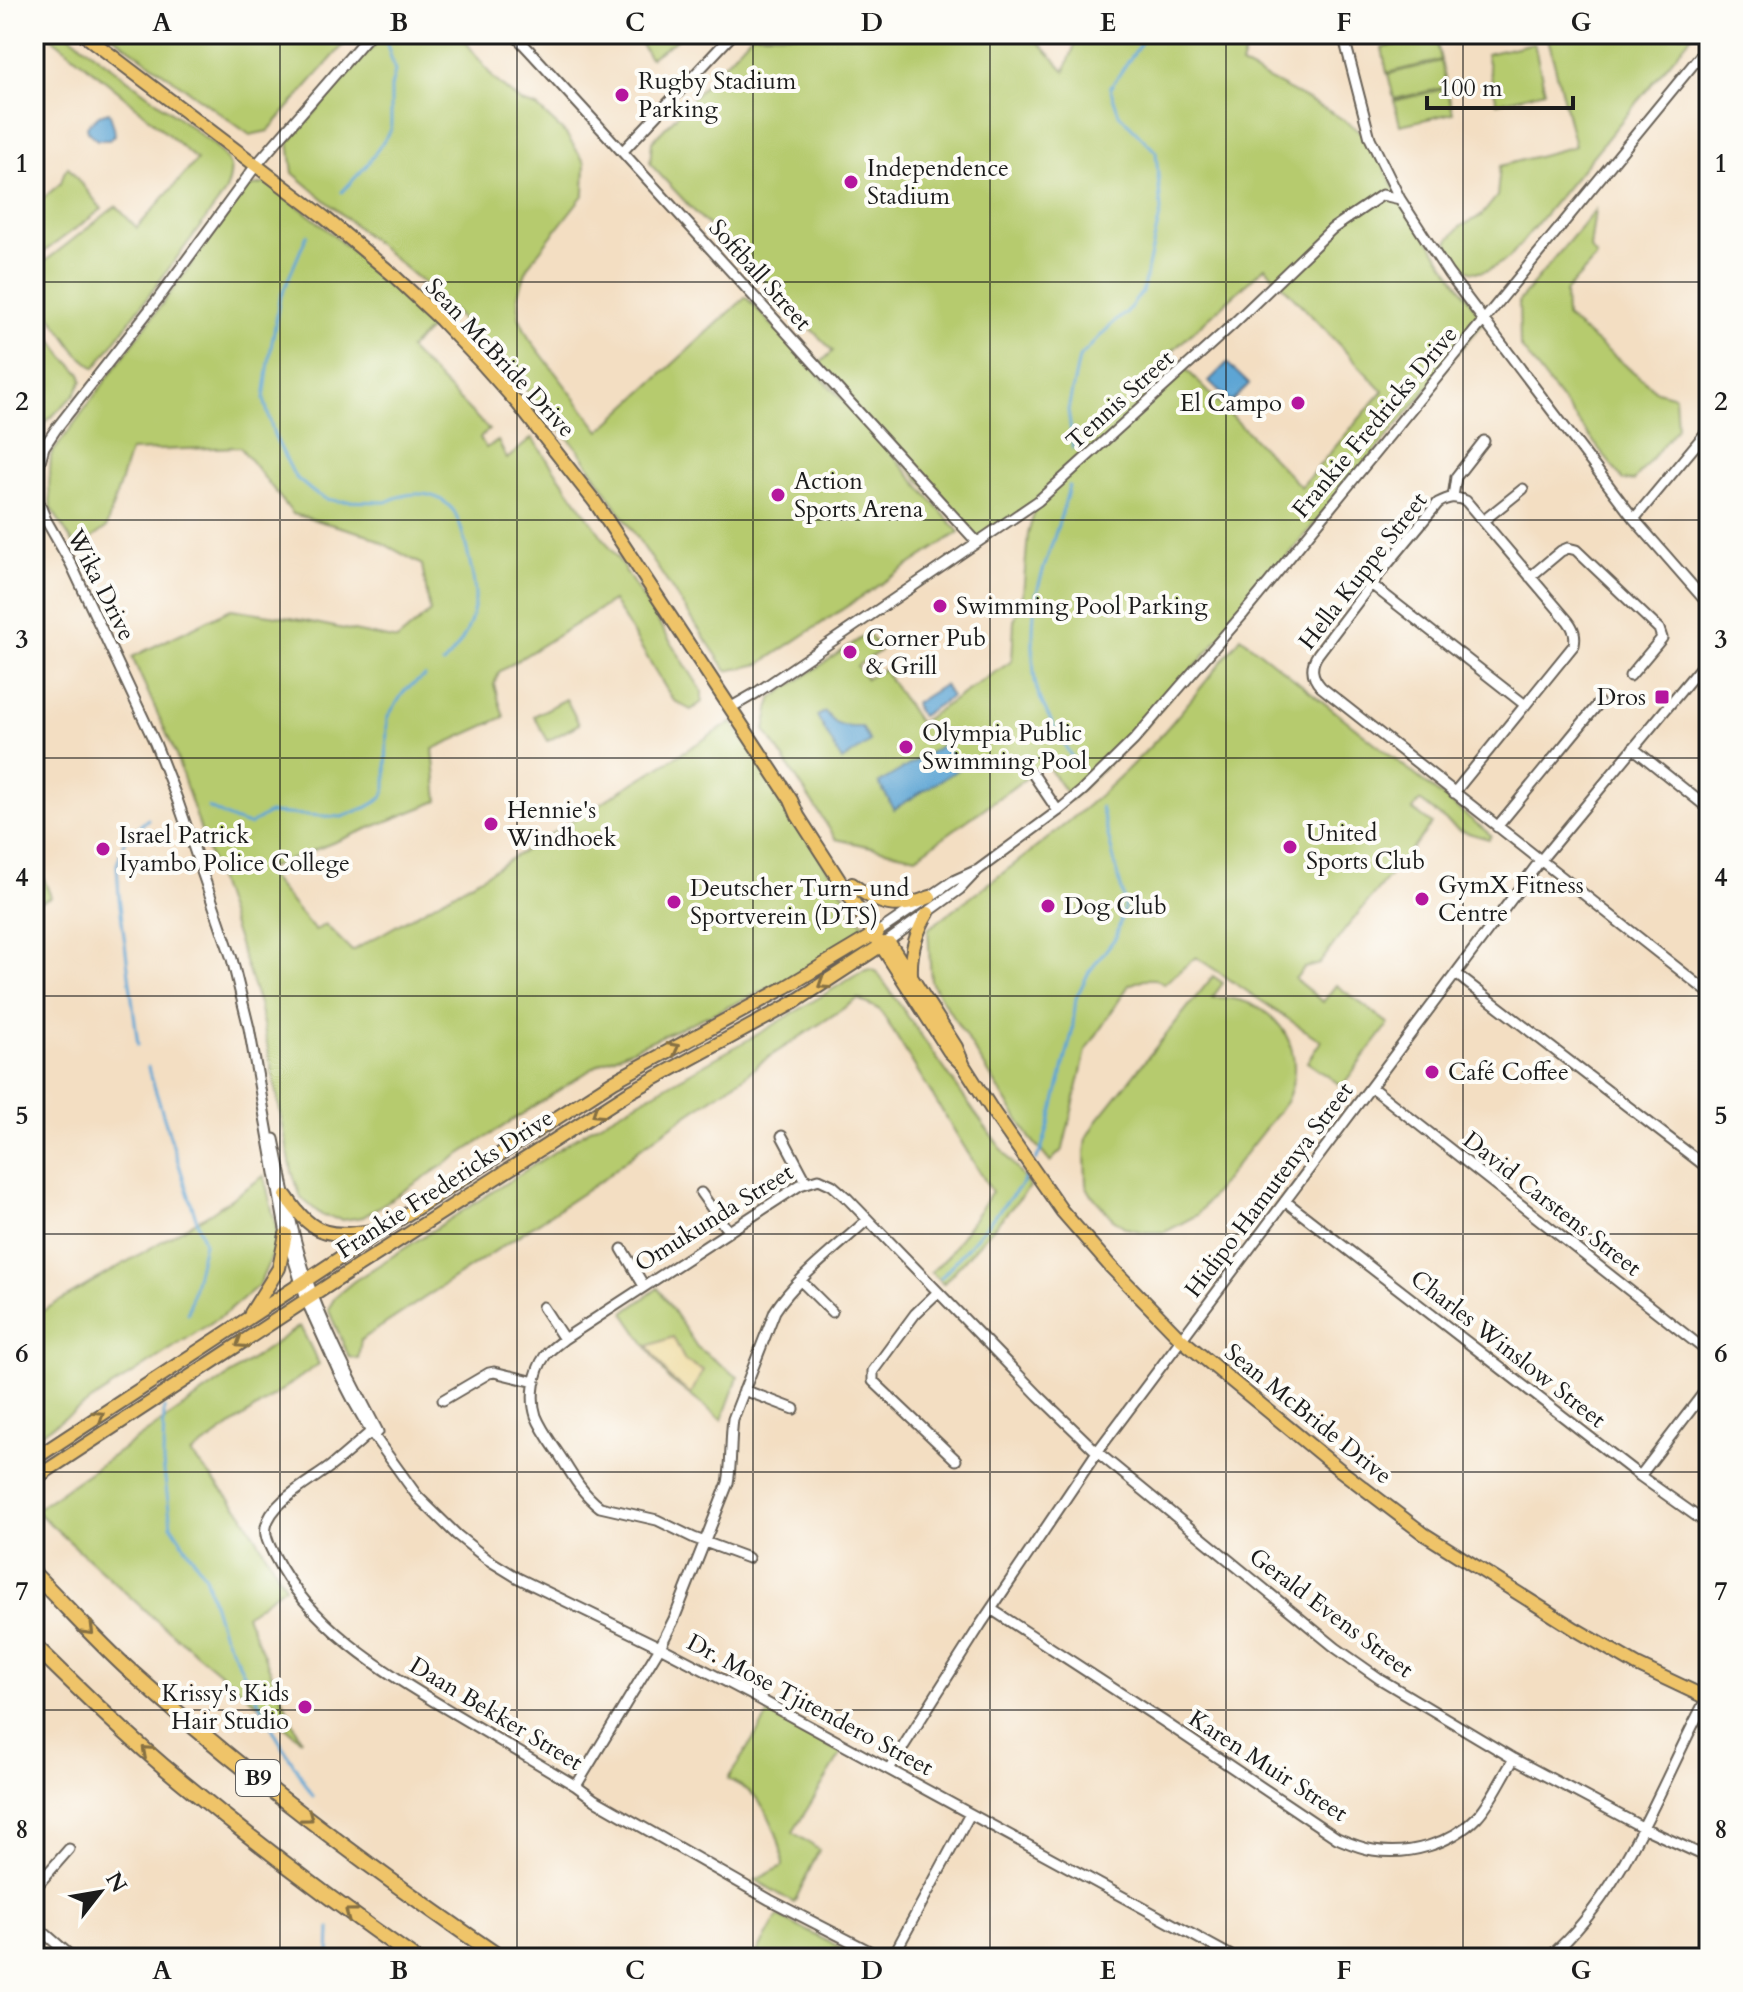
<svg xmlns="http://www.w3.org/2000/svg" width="1743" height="1992" font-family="Cardo,serif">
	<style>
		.green { fill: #b6cb6e; stroke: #697445; stroke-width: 2; fill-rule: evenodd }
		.sand { fill: #eeda9e; stroke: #857b5d; stroke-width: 2 }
		.water { fill: #5da5d4; stroke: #3c6078; stroke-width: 2 }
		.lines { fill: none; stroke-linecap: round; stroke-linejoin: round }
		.stream { stroke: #5da5d4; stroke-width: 3 }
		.minor-casing { stroke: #676056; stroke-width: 13 }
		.major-casing { stroke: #676056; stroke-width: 16 }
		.highway-casing { stroke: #676056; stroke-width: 18 }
		.minor { stroke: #fff; stroke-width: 9 }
		.major { stroke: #efc469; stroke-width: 12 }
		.highway { stroke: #efc469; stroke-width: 14 }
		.oneway { stroke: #867042 }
		.grid { fill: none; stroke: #1c1c1c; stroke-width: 2; stroke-opacity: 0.55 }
		.poi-dot { fill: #b5179e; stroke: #fdfcf7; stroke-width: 3 }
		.labels { text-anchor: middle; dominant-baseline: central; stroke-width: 8; stroke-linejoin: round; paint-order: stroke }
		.shield { fill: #fdfcf7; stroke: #605f5e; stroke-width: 2 }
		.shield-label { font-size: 22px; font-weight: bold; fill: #1c1c1c }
		.poi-label { font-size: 24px; fill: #1c1c1c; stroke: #fdfcf7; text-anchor: start }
		.street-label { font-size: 24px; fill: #1c1c1c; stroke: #fdfcf7 }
		.neatline { fill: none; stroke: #1c1c1c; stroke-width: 3 }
		.grid-label { font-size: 26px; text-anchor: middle; font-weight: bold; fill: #1c1c1c }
	</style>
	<rect width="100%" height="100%" fill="#fdfcf7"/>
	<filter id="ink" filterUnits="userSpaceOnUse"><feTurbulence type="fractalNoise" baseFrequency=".0125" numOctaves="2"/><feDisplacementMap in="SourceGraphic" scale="16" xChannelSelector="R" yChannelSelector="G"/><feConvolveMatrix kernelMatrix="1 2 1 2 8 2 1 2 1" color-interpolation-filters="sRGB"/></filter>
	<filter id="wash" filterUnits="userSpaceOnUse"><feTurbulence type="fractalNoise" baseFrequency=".006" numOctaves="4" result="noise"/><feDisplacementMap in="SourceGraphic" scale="32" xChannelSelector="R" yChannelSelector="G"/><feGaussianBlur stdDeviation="1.8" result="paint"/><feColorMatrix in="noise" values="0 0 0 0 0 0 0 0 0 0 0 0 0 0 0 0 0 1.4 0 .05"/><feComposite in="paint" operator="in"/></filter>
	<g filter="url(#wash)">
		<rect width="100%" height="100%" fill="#f3dec2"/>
		<!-- green -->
		<path class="green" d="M47,34H68L213,144C232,163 235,168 225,193L95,368L78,354L34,293V270L116,206L137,228L197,160L124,96Z
			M110,34H353L268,131L250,135Z
			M384,34H460L494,79L521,102L537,107L566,134L585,163L584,194L528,266L518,296L519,317L529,338L600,431L746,297L876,436L959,532L760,664L727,671L577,448L479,336L430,289L293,173L289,142Z
			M634,34H685L650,58Z
			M752,34H1031L1065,71L1077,39L1083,34H1250L1241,65L1333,113L1370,138L1400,199L1484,321L1144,728L1071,800L1046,764L916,857L836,839L765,730L771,699L864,636L870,635L880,651L857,666L866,679L883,669L919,723L1012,661L1014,621L1023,594L1028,534L1037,503L977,542L816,367L833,351L692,209L650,164L652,142ZM1265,267L1383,391L1301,487L1185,368L1172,351Z
			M1547,34H1693L1509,258C1500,263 1489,272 1478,272C1461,272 1450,255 1448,240L1461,226L1481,216L1497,196L1500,166L1575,146Z
			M1435,35L1441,60L1387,73L1382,48Z
			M1534,43L1545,91L1497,103L1486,54Z
			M1441,61L1447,87L1394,99L1388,74Z
			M1447,88L1453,113L1400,125L1394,101Z
			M68,167L102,209L34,259V206L61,183L64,173Z
			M268,183L318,222L436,323L409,349L489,430L480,438L486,448L498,441L507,459L532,438L616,556L702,691V702L691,710L673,700L613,601L499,672L494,685L504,717L433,749L438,801L264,870L315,931L325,924L352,951L483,876L732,722L866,928L786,981L601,1063L385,1203L363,1217L343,1220L323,1216L301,1198L292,1172L259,1004L174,750L132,657L231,609L291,618L397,640L430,612L422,565L366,534L293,514L240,447L130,451L106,528L77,549L51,508L49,487L51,455L248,187Z
			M1595,210L1590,248L1597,257L1565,292L1566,317L1657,391L1675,396L1677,427L1634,481L1623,480L1520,346L1519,301Z
			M34,314L64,357L81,374L82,381L75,394L41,427L34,413Z
			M1241,637L1491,835L1489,839L1458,830L1420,801L1413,810L1432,824L1347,927L1319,964L1304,968L1295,979L1323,1002L1336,985L1389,1024L1342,1086L1307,1062L1321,1041L1196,957L1164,984L1155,979H1144L1129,985L1086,1051L1063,1149L1050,1162L1030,1138L931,982L928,929C1008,869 1091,811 1159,737C1188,705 1214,671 1241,637Z
			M566,699L579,724L548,741L534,716Z
			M34,854L51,897L34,904Z
			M870,969L877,972L975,1113L1030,1187L943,1284L931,1272L947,1257L992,1192L880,1010L858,999L760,1063L744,1077L687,1115L638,1150L605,1178L361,1340L358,1359L349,1357L328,1309L336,1296L354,1281L588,1130L767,1029L863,971Z
			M1213,976L1223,983L1212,998C1262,994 1304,1033 1292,1085C1291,1091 1288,1097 1286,1102L1197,1215L1165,1232H1145L1126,1228L1112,1218L1091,1194L1086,1185L1085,1153L1087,1138L1099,1118Z
			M264,1176L279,1240L259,1285L223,1315L34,1438V1316L212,1212Z
			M658,1288L697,1347L738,1377L722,1420L669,1379L624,1313Z
			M300,1326L319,1364L191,1454L242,1513L285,1586L246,1615L301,1740L150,1615L35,1510Z
			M769,1714L842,1753L793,1832L819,1850L794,1903L756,1880L783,1866C782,1842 769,1808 750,1792C744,1787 735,1783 728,1779Z
			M778,1916L848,1952L845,1958H754Z"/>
		<!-- sand -->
		<path class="sand" d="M673,1337L685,1361L703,1370L691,1394L670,1378L648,1346Z"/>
		<!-- water -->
		<path class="water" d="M109,112L114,127L115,135L109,140H97L88,132L87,126L99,115Z
			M1227,363L1249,384L1231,402L1209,381Z
			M944,685L951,697L921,716L914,704Z
			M825,712C838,728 842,727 862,727L870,742L842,761L817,716Z
			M944,744L959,769L894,809L879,783Z"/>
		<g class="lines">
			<!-- stream -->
			<path class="stream" d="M342,192L367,165L391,130V87L395,71L384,34
				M307,235L279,301L270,354L264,399L274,435L295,477L313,492L326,499L337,501L386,502C407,491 436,489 453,510C462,522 476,583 475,599C473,625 460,647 443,664
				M1073,448L1068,410L1079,358L1112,324L1126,313L1142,292L1161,211L1156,152L1119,114L1110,88L1147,34
				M1069,486C1061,523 1046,556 1037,592C1032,613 1031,669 1037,690C1047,717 1063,742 1077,766
				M208,807L233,820L249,825L269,813L342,817L370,806L382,798L386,788L387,718L405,690L425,676
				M138,1045L119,897L117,865L125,839L148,819
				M148,1067L204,1243L188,1313
				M1036,1160L1041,1150L1050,1122L1072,1033L1076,998L1089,972L1116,937L1125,904L1101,807
				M941,1278L1022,1184L1026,1176
				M164,1408L163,1463L171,1525L205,1576L221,1629L277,1737L313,1796
				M329,1958L330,1928"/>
		</g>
	</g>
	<g filter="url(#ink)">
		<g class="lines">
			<!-- minor casing -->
			<g class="minor-casing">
				<path id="minor" d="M370,34L257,164L158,299L56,429L44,447L36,475L37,498L46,520L71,564L155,743L177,799L232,959L249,1028L286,1234L306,1300L340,1375L355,1404L371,1432L418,1497L457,1535L487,1559L518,1578L660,1647L752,1695L1235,1958
					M514,34C670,202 822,373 977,542
					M1343,34L1370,138L1400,199
					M623,151L733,34
					M1453,497L1456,477L1484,441
					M1634,519L1709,429
					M1483,521L1523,489
					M1530,577L1561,551L1568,548L1576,550L1659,629L1662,638L1630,676
					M1371,584L1524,704
					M730,708L756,693L1038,501L1231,326L1332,229L1382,195L1400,199L1448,273L1634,519L1709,605
					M1633,748L1709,809
					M1033,774L1058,811
					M1454,793L1574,645C1576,635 1574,629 1568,621L1466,501C1454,496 1449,497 1438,503L1371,584L1318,654C1310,666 1311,676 1321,687L1709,993
					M1497,827L1599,703
					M881,930L953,881L975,871
					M888,941L960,889L978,870L1058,811L1083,790L1134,740L1244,613L1709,45
					M1456,974L1709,1169
					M1371,1087L1709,1353
					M782,1136L806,1181
					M274,1139C284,1187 292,1236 308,1282C326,1334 353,1384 378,1432
					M701,1193L728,1231
					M1285,1201L1640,1476L1709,1525
					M622,1249L644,1286
					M801,1281L832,1312
					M938,1292L915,1314L873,1371V1381L956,1460
					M543,1307L564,1339
					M744,1390L794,1409
					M443,1400L489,1373L494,1372L535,1382
					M373,1430C359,1442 346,1454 331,1466C312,1481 270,1502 266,1527C264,1537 270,1546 274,1555C311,1629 387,1673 455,1714C495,1738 536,1762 576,1786L595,1800L770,1900L883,1958
					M1640,1476L1709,1386
					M748,1558L694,1538L657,1520L600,1507C583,1494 573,1477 562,1459C553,1445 542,1431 536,1416C530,1398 534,1371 545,1356C550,1349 558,1344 564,1339L800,1185L819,1179L832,1185L848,1199L1038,1395L1097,1452L1336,1648L1380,1679L1514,1759L1642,1827L1709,1858
					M991,1609L1163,1721L1337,1838C1349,1843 1360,1848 1373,1850C1409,1856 1451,1844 1477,1817C1492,1801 1502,1777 1514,1759
					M889,1769L981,1624L1097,1452L1540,861L1709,657
					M576,1786L660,1647L674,1619L728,1483C732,1462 730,1441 733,1419L775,1311C796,1278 838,1247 867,1220
					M34,1889L69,1849
					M34,1924L73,1958
					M892,1958L970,1814
					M1548,1958C1626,1892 1661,1781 1709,1694"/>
			</g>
			<!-- major casing -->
			<g class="major-casing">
				<path id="major" d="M83,34L324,217L392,274L441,320L479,360L519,405L595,502L791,800L798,816L949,1051L964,1066
					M852,884C879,906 897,911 930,897
					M890,944L956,1047L964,1066L994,1113L1062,1211L1111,1267L1181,1339L1340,1470L1424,1534L1575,1629L1637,1665L1709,1699
					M911,974C910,951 916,932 928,913
					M286,1196C315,1239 332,1237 379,1230
					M251,1313L279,1268L286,1234
					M34,1459L384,1229L614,1081L786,987L878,932
					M34,1479L332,1283L628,1093L793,1003L885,943"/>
			</g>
			<!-- highway casing -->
			<g class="highway-casing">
				<path id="highway" d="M34,1574C66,1606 96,1640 129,1670C244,1774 372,1870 501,1958
					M34,1645C82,1692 130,1739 181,1781C256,1843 334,1902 414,1958"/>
			</g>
			<!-- minor -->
			<use href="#minor" class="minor"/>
			<!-- major -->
			<use href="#major" class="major"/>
			<!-- highway -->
			<use href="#highway" class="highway"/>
		</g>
		<!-- one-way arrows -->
		<defs><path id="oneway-chevron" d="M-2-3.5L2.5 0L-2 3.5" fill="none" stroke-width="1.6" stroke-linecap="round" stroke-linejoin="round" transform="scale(2)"/></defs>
		<g class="oneway">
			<use href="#oneway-chevron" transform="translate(823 984) rotate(147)"/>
			<use href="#oneway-chevron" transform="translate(674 1048) rotate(-28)"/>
			<use href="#oneway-chevron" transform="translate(597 1113) rotate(147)"/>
			<use href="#oneway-chevron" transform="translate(241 1343) rotate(147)"/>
			<use href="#oneway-chevron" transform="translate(99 1416) rotate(-33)"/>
			<use href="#oneway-chevron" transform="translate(89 1630) rotate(45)"/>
			<use href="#oneway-chevron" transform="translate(147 1751) rotate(-138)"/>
			<use href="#oneway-chevron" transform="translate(308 1817) rotate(37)"/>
			<use href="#oneway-chevron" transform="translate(350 1913) rotate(-143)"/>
		</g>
	</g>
	<!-- grid -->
	<path class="grid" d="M280,34V1958M517,34V1958M753,34V1958M990,34V1958M1226,34V1958M1463,34V1958M34,282H1709M34,520H1709M34,758H1709M34,996H1709M34,1234H1709M34,1472H1709M34,1710H1709"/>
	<!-- markers -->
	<g class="poi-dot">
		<circle cx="622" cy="95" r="8"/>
		<circle cx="851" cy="182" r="8"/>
		<circle cx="1298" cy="403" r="8"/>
		<circle cx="778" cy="495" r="8"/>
		<circle cx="940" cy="606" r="8"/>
		<circle cx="850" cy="652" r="8"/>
		<rect x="1654" y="689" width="16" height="16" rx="4"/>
		<circle cx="906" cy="747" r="8"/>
		<circle cx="491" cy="824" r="8"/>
		<circle cx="1290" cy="847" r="8"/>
		<circle cx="103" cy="849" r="8"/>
		<circle cx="1422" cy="899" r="8"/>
		<circle cx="674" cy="902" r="8"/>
		<circle cx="1048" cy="906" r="8"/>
		<circle cx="1432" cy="1072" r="8"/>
		<circle cx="305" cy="1707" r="8"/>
	</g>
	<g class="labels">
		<!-- shield labels -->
		<rect class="shield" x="236" y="1760" width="44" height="36" rx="6"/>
		<g class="shield-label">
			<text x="258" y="1778">B9</text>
		</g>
		<!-- poi labels -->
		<g class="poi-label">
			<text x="638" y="81">Rugby Stadium<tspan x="638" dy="28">Parking</tspan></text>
			<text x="867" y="168">Independence<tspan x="867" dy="28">Stadium</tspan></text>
			<text x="1282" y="403" text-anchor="end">El Campo</text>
			<text x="794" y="481">Action<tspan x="794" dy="28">Sports Arena</tspan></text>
			<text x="956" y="606">Swimming Pool Parking</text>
			<text x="866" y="638">Corner Pub<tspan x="866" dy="28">&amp; Grill</tspan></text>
			<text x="1646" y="697" text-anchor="end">Dros</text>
			<text x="922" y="733">Olympia Public<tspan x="922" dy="28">Swimming Pool</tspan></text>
			<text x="507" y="810">Hennie's<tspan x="507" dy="28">Windhoek</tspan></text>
			<text x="1306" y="833">United<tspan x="1306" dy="28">Sports Club</tspan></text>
			<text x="119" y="835">Israel Patrick<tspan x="119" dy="28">Iyambo Police College</tspan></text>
			<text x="1438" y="885">GymX Fitness<tspan x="1438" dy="28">Centre</tspan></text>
			<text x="690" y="888">Deutscher Turn- und<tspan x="690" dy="28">Sportverein (DTS)</tspan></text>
			<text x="1064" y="906">Dog Club</text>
			<text x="1448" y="1072">Café Coffee</text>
			<text x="289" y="1693" text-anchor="end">Krissy's Kids<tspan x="289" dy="28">Hair Studio</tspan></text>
		</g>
		<!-- street labels -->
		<g class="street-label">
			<text transform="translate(760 275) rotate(48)">Softball Street</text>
			<text transform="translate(500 358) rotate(47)">Sean McBride Drive</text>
			<text transform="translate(1120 400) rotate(-42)">Tennis Street</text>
			<text transform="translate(1375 422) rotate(-50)">Frankie Fredricks Drive</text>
			<text transform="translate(1363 571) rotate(-52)">Hella Kuppe Street</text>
			<text transform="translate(101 585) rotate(63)">Wika Drive</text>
			<text transform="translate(445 1184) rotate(-33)">Frankie Fredericks Drive</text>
			<text transform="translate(1269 1190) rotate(-53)">Hidipo Hamutenya Street</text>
			<text transform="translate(1552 1204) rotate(38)">David Carstens Street</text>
			<text transform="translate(714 1218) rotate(-32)">Omukunda Street</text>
			<text transform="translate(1508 1349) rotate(38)">Charles Winslow Street</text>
			<text transform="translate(1308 1414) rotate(39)">Sean McBride Drive</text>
			<text transform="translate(1331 1613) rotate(37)">Gerald Evens Street</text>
			<text transform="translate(810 1705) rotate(28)">Dr. Mose Tjitendero Street</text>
			<text transform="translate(496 1714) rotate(31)">Daan Bekker Street</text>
			<text transform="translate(1268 1766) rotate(33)">Karen Muir Street</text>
		</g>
	</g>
	<!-- margin -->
	<rect width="1743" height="1992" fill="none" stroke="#fdfcf7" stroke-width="88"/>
	<!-- north arrow -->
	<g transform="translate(100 1892) rotate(59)" stroke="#fdfcf7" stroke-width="6" paint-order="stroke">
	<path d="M0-6L14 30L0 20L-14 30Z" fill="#1c1c1c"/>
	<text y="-12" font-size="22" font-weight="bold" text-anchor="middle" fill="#1c1c1c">N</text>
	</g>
	<!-- scale -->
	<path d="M1427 96v12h146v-12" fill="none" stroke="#1c1c1c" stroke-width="4"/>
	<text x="1439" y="96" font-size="24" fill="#1c1c1c" stroke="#fdfcf7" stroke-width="6" paint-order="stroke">100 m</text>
	<rect x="44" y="44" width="1655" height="1904" class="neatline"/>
	<g class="grid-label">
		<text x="162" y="31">A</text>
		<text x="399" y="31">B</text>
		<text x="635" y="31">C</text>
		<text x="872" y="31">D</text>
		<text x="1108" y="31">E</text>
		<text x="1344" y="31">F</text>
		<text x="1581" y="31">G</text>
		<text x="22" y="172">1</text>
		<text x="1721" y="172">1</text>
		<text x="22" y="410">2</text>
		<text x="1721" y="410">2</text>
		<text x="22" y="648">3</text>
		<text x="1721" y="648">3</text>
		<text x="22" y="886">4</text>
		<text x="1721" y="886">4</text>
		<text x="22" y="1124">5</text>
		<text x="1721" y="1124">5</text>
		<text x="22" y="1362">6</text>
		<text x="1721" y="1362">6</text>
		<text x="22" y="1600">7</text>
		<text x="1721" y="1600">7</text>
		<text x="22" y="1838">8</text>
		<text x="1721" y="1838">8</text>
		<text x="162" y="1979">A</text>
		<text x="399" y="1979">B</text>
		<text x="635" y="1979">C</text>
		<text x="872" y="1979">D</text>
		<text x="1108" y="1979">E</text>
		<text x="1344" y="1979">F</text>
		<text x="1581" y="1979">G</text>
	</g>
</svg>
